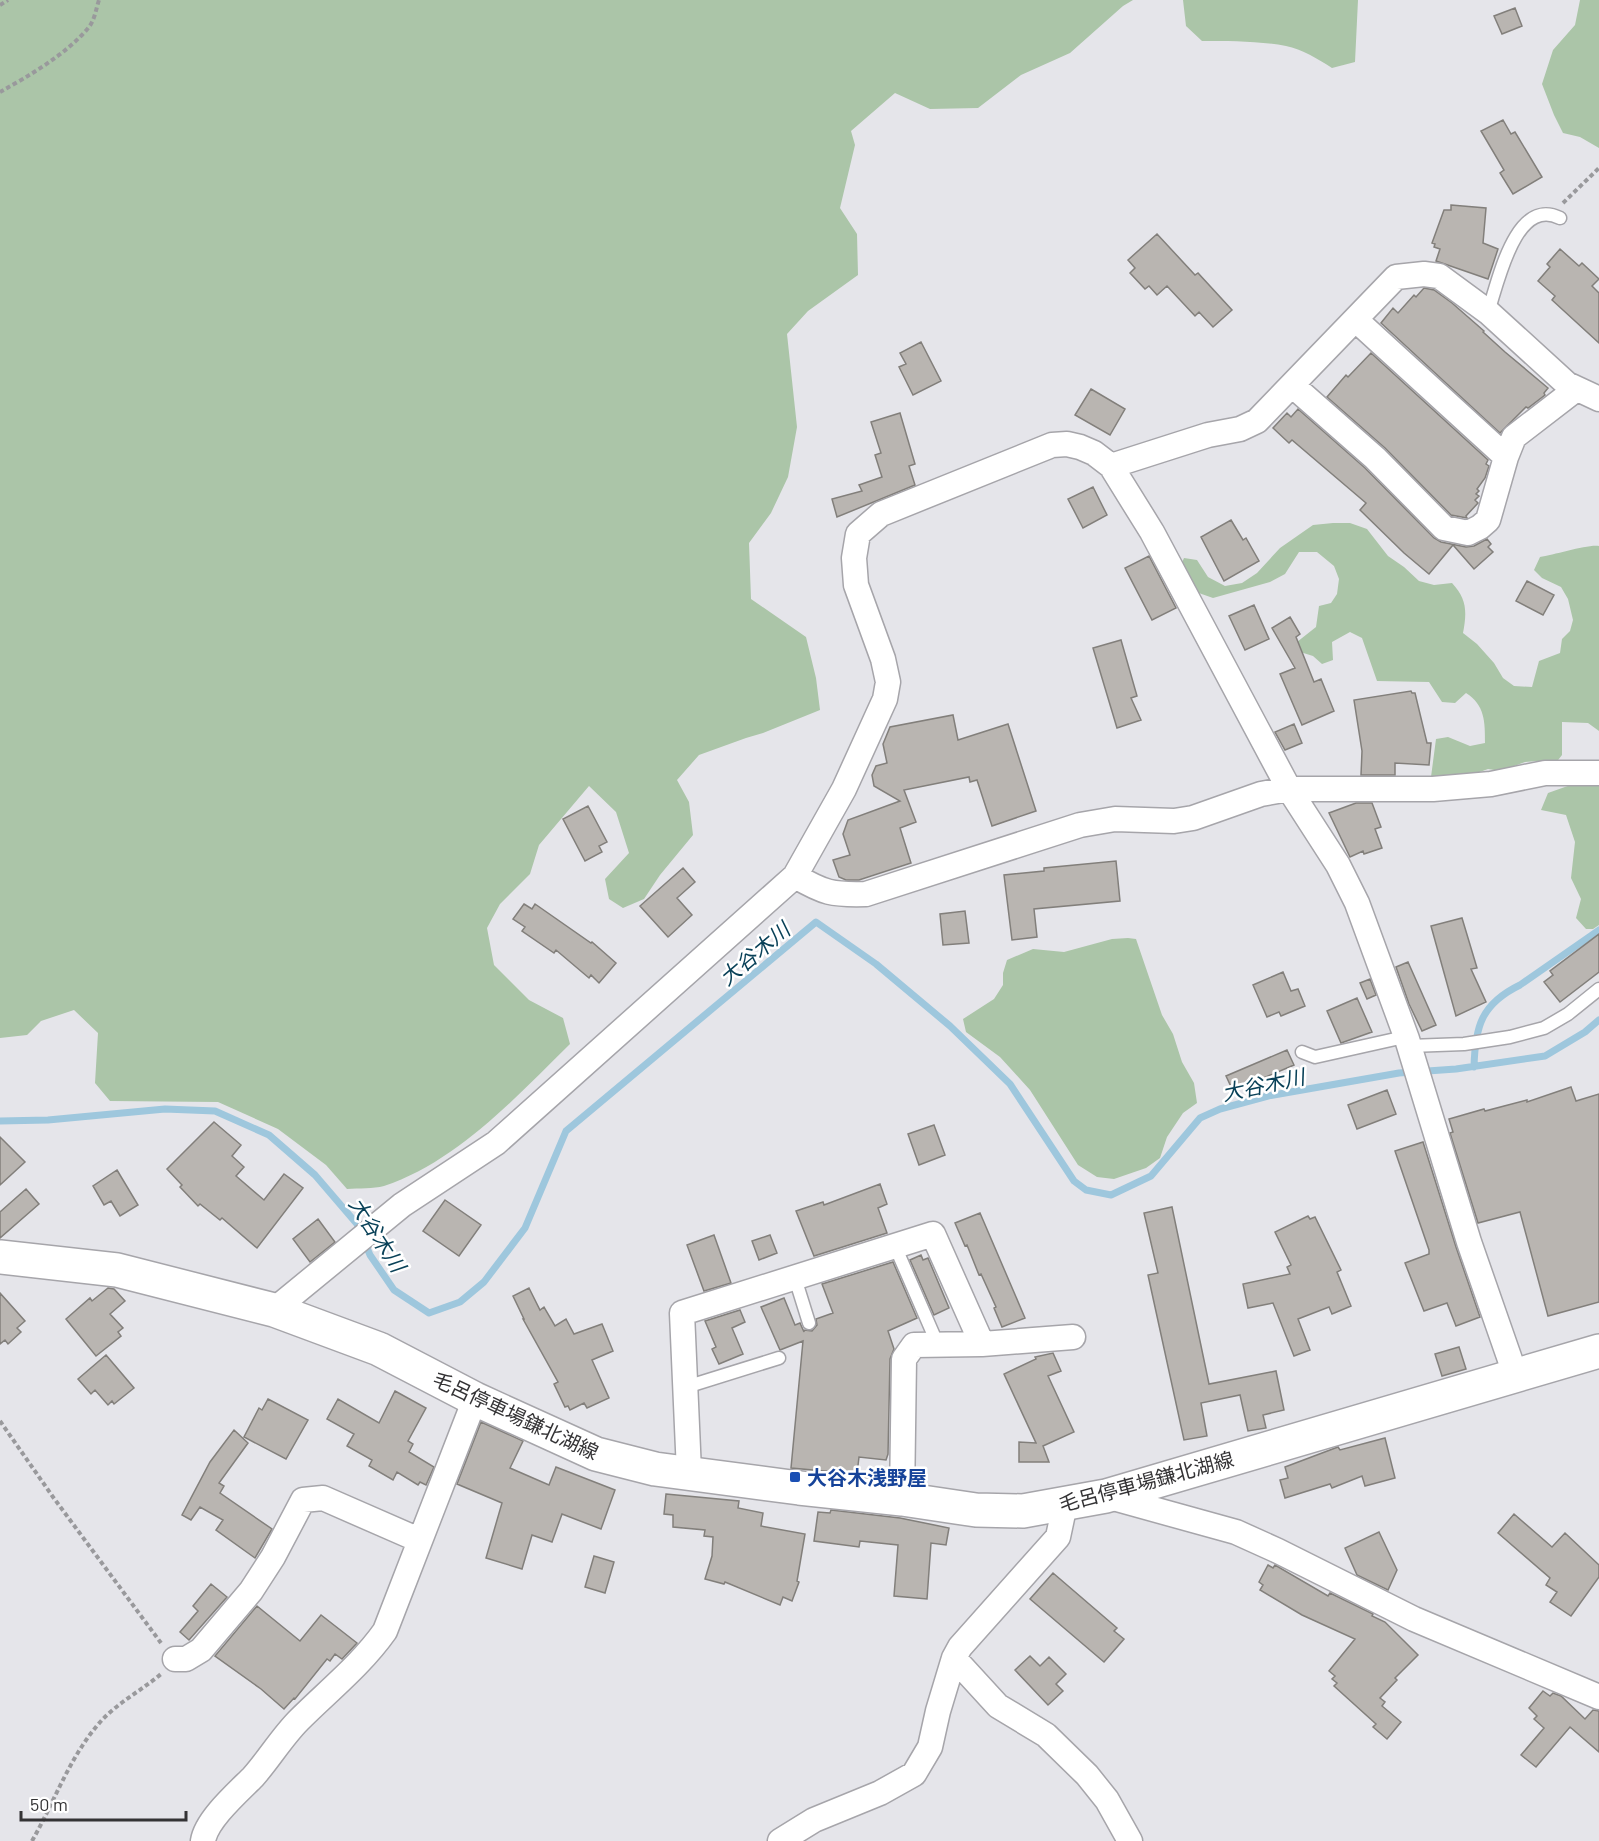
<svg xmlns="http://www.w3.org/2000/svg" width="1599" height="1841" font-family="Barlow,'Noto Sans JP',sans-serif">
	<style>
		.green { fill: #abc5a8 }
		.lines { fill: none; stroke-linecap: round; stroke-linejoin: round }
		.stream { stroke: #9ec7dd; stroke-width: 7 }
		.building { fill: #b9b5b1; stroke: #827f7b; stroke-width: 1.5 }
		.service-casing { stroke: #a6a5aa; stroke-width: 15 }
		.minor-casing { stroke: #a6a5aa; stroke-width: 27 }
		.secondary-casing { stroke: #a6a5aa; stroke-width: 36 }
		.path { stroke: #99999c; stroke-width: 4; stroke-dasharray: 4.5 3; stroke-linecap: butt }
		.service { stroke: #fff; stroke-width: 12 }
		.minor { stroke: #fff; stroke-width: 24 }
		.secondary { stroke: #fff; stroke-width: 33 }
		.transit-dot { fill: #1a4fb4; stroke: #fff; stroke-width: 2 }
		.labels { text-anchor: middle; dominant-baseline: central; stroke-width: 5; stroke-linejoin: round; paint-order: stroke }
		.street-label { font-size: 20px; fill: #343335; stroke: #fff }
		.transit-label { font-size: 20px; font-weight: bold; fill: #164399; stroke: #fff; text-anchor: start }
		.water-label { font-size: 21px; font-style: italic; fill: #094158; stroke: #fff }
	</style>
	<rect width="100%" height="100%" fill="#e5e5ea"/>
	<!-- green -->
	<path class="green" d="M0,0H1133L1123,6L1070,53L1021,75L978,108L930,109L895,93L851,131L855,145L840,208L857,234L858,275L808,311L787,334L797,427L788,477L771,513L749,543L751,599L806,637L816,678L820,710L763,733L746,738L699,755L677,780L689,802L693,835L660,875L644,899L623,908L609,899L605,879L629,853L616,812L589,786L539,845L530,874L500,904L487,928L494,965L529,1000L563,1018L570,1044C517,1096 457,1162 384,1186C373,1189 359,1188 347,1189L326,1165L278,1129L218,1102L110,1101L95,1083L98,1033L74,1010L41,1021L27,1035L0,1038Z
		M1183,0H1358L1355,62L1332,68C1318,59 1302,49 1286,46C1259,41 1229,41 1202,41L1186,26Z
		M1580,0H1599V148L1580,137L1563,133L1554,115L1542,84L1553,50L1575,25Z
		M1333,523H1350L1367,529L1388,556L1404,567L1419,581L1434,585L1452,583C1467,599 1467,612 1463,633L1477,644L1494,663L1503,678L1514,686L1532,687L1539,661L1560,653L1562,639L1570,631L1573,620L1568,599L1561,587L1542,578L1534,570L1540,557C1554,555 1588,544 1599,546V731L1588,723L1562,722V755L1555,764L1537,761L1525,762L1501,771L1488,769L1466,777H1431L1436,739L1448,737L1470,746L1485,743C1485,722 1485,705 1466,693L1455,703L1442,702L1429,682L1377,681L1362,638L1350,632L1332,642L1333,660L1322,664L1313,656L1297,651V642L1316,627L1319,606L1331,603L1337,594L1339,579L1334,566L1317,552H1299L1285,574L1270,582L1213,598L1196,592L1180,567L1184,558L1197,560L1208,577L1225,586L1242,583L1257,573L1280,548L1313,525Z
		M1579,782L1599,783V925L1593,929H1586L1576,918L1581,899L1571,878L1575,842L1566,815L1541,810L1548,793Z
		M1128,938L1136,939L1162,1015L1173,1034L1182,1062L1194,1083L1197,1103L1183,1113L1167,1137L1160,1158L1146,1168L1114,1179L1097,1177L1078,1165L1030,1090L1000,1057L966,1032L963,1019L994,999L1003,985V973L1007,960L1033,949L1064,952L1112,939Z"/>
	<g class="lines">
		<!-- stream -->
		<path class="stream" d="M1474,1067C1475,1027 1481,1004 1520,985L1599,930
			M0,1121L48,1120L165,1109L215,1111L269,1135L315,1175L357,1224L370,1255L394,1290L429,1313L460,1302L484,1282L525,1228L566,1131L816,922L876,964L950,1026L1010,1084L1074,1181L1086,1190L1111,1195L1151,1176L1200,1118L1220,1109L1268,1096L1399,1073L1456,1069L1545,1056L1585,1032L1599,1020"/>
	</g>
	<!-- building -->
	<path class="building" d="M1515,8L1522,26L1502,34L1494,16Z
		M1503,120L1511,134L1515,132L1542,177L1513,194L1500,173L1504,170L1481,131Z
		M1451,205L1486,208L1483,243L1498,249L1488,279L1436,261L1440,249L1434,247L1435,244L1432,243L1444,210H1451Z
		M1157,234L1195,275L1198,273L1232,310L1213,327L1199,312L1195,316L1167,286L1157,295L1149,286L1145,289L1130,273L1135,268L1128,260Z
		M1560,249L1579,266L1582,263L1599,279L1592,286L1599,293V343L1552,300L1555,296L1538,281L1550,267L1547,264Z
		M1424,288L1434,290L1452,303L1484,331L1483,332L1505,352L1548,388L1544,393L1545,395L1528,408L1526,407L1500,433L1381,323L1393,308L1398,313L1414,295L1416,297Z
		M921,342L941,381L913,395L899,367L906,364L900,353Z
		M1371,353L1488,460L1486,464L1489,466L1485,478L1477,489L1479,491L1476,494L1479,496L1475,500L1478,503L1466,516L1467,518L1451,515L1385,448L1327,397L1346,375L1348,377Z
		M1091,389L1125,409L1110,435L1075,415Z
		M1298,409L1365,468L1434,538L1441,542L1466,547L1474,546L1487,539L1491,544L1488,547L1493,552L1474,569L1453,545L1429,574L1404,553L1360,510L1366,503L1292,440L1289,443L1273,428L1287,413L1291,417Z
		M900,413L915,464L909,466L915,485L837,517L832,499L862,491L859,485L882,477L875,455L881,453L871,422Z
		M1093,487L1107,515L1083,528L1068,499Z
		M1231,520L1243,540L1246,538L1259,561L1224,581L1201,537Z
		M1149,556L1176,608L1152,620L1125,568Z
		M1527,581L1554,595L1543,615L1516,601Z
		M1254,605L1269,639L1245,650L1229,616Z
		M1290,617L1300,634L1296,637L1314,682L1321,679L1334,711L1302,725L1280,674L1295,668L1272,628Z
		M1121,640L1137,696L1131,698L1141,720L1117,728L1093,648Z
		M1411,691L1412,693H1415L1427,743H1431L1429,765L1395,763V775H1361L1362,751L1354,700Z
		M953,715L958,740L1008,724L1036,811L992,826L977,780L970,782L969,777L904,790L916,822L900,828L911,863L859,880H846L839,877L833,860L850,855L843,834L848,820L900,801L874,786L872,775L876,766L887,763L883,744L890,727Z
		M1294,724L1302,743L1285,750L1275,732Z
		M1356,803H1372L1381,827L1375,829L1382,848L1364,854L1363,851L1350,857L1329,813Z
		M588,806L607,842L599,846L602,852L585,861L563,819Z
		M1116,861L1120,901L1034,909L1037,937L1012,940L1004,875L1044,871V868Z
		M683,868L695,882L677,898L692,915L668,937L640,906Z
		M524,904L532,909L535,904L591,943L592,942L616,963L599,983L591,975L589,978L556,950L554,953L522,931L525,927L513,919Z
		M965,911L969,943L943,945L940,914Z
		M1462,918L1477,968L1471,969L1486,1002L1456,1016L1431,926Z
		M1599,934V972L1560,1002L1544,982L1553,975L1550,971Z
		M1408,962L1436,1025L1422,1031L1409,1004L1396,967Z
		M1283,972L1291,991L1298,989L1305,1006L1281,1016L1279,1012L1267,1017L1253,985Z
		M1370,979L1376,995L1367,999L1360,983Z
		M1357,998L1372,1032L1341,1043L1327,1011Z
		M1287,1050L1294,1065L1233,1091L1226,1076Z
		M1571,1087L1576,1101L1599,1094V1302L1548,1316L1520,1212L1478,1223L1450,1133L1453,1132L1449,1119L1484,1109L1485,1111L1527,1100V1102Z
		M1387,1090L1396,1114L1357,1129L1348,1105Z
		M214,1122L241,1145L232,1156L244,1167L236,1176L264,1200L284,1174L303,1188L257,1248L222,1218L220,1220L200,1204L198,1206L180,1187L182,1185L167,1169Z
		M934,1125L945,1155L919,1165L908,1134Z
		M0,1137L25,1162L0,1185Z
		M1423,1142L1456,1247L1480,1317L1456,1326L1447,1303L1424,1311L1405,1263L1429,1254V1250L1395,1151Z
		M117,1170L138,1205L120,1216L111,1201L104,1205L93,1186Z
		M880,1184L887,1204L878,1208L887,1233L814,1256L796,1211L823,1202L824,1205Z
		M26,1189L39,1204L0,1238V1212Z
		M445,1200L481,1225L459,1256L423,1231Z
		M1172,1207L1209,1384L1276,1371L1284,1410L1263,1415L1266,1428L1248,1431L1240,1395L1201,1403L1207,1436L1184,1440L1148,1275L1158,1273L1144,1213Z
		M980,1213L1025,1318L1002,1327L994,1308L996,1307L981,1274L979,1275L967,1245L965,1246L955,1223Z
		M1308,1216L1310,1219L1315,1217L1341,1270L1337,1272L1351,1306L1332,1314L1329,1307L1298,1319L1310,1350L1294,1356L1273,1303L1248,1308L1243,1284L1290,1274L1287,1267L1291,1265L1275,1232Z
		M318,1219L335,1242L310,1262L293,1239Z
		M714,1235L731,1283L704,1291L687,1245Z
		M770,1235L777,1253L759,1260L752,1241Z
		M921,1255L923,1260L928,1258L949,1308L934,1315L910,1260Z
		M893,1262L917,1318L888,1331L894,1349L890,1359L888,1454L886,1460L859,1457L857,1474L791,1468L803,1341L780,1350L761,1307L784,1298L795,1325L800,1323L804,1332V1330L812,1331L817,1325L816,1319L833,1313L822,1284Z
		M108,1288L114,1289L125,1301L110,1314L123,1328L118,1332L121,1336L96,1356L66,1319L90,1298L92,1301Z
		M529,1288L540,1310L544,1307L555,1326L566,1319L574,1334L602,1324L613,1351L592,1360L609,1398L587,1408L584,1403L570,1410L568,1406L565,1407L554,1384L558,1382L523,1319H524L513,1296Z
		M0,1293L25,1321L17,1328L21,1332L8,1344L5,1340L0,1344Z
		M740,1310L745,1322L732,1328L743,1354L719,1364L712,1349L716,1347L705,1321Z
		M1459,1347L1466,1369L1442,1376L1435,1354Z
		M1053,1353L1061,1371L1048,1376L1074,1432L1043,1446L1049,1462H1019V1442L1036,1443L1004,1374L1036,1359L1035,1357Z
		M106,1355L134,1388L114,1404L112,1401L108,1405L95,1390L91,1394L78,1379Z
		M395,1391L426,1408L408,1441L413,1444L409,1452L434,1467L426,1485L420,1482L418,1485L397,1472L393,1480L369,1466L372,1460L347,1446L354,1434L327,1419L338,1399L379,1423Z
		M268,1399L308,1420L286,1459L244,1437L259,1408L262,1410Z
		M481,1422L523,1441L510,1468L549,1485L556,1467L615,1490L601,1529L562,1514L552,1542L532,1535L522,1569L486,1558L502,1503L457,1484Z
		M234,1430L248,1443L219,1483L224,1486L220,1493L272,1529L255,1558L216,1530L223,1520L200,1507L191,1520L182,1515L210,1462Z
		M1385,1438L1395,1478L1365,1486L1362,1476L1332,1488L1330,1484L1285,1498L1280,1480L1288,1478L1285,1467L1338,1447L1340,1450Z
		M666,1494L739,1501L738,1508L763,1513L761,1526L805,1534L797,1581L799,1582L792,1601L783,1597L780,1605L725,1582L724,1584L705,1579L712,1556L713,1537L704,1536L705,1530L673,1527V1515L664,1514Z
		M831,1510L900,1518L949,1528L946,1545L931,1543L927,1599L894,1596L898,1545L860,1541L859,1547L814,1541L818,1512L830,1513Z
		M1514,1514L1552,1547L1565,1533L1599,1565V1577L1571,1616L1550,1602L1557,1592L1546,1585L1550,1578L1498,1533Z
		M1379,1532L1397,1570L1388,1590L1357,1575L1345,1548Z
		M594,1556L614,1562L605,1593L585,1587Z
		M1268,1565L1273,1568L1275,1565L1328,1596L1330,1593L1373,1614L1372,1616L1385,1622L1418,1655L1395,1678L1397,1680L1380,1698L1385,1702L1382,1706L1401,1722L1387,1739L1373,1727L1376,1724L1334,1686L1337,1683L1332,1679L1335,1676L1329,1671L1355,1639L1302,1615L1260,1590L1263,1585L1259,1582Z
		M1053,1573L1117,1628L1114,1631L1124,1639L1104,1662L1030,1599Z
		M211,1584L227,1597L189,1640L180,1632L198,1611L193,1606Z
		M257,1606L300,1641L321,1615L357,1643L342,1659L335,1654L330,1661L327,1659L295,1699L294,1698L284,1709L261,1689L215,1656Z
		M1030,1656L1040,1666L1049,1657L1066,1674L1056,1684L1063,1691L1048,1705L1015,1670Z
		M1543,1691L1550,1696L1553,1693L1561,1696L1585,1719L1593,1710L1599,1711V1752L1570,1727L1536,1767L1521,1755L1544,1728L1534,1719L1537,1716L1529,1708Z"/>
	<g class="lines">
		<!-- service casing -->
		<g class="service-casing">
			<path id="service" d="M1488,312C1498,283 1515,196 1560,218
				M1410,1046L1464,1044L1510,1037L1544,1028L1568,1014L1599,989
				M1302,1052L1315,1057L1400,1038L1407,1039
				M895,1246L938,1345
				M795,1278L809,1323
				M686,1387L779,1358"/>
		</g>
		<!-- minor casing -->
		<g class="minor-casing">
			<path id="minor" d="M1356,320L1506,457
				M1292,385L1375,458L1444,528L1468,533L1480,527L1488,520L1506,457L1514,437L1575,390
				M1111,466L1208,435L1240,429L1257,421L1396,277L1424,274L1439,276L1488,312L1567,384L1599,399
				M795,876C824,893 832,895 866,894L1080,825L1115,819L1174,821L1193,818L1261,794L1289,789H1433L1491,784L1545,773H1599
				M274,1310L402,1205L496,1143L795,876L844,789L885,699L888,682L883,659L856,585L854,558L858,534L881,514L1052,445L1067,444L1080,447L1094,453L1111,466L1152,532L1289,789L1338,865L1357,903L1407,1039L1469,1242L1515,1374
				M689,1472L682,1313L933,1234L982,1344
				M1106,1496L1236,1532L1278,1551L1414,1619L1599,1697
				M902,1499L904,1359L914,1345L982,1344L1073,1337
				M954,1658L998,1706L1046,1735L1087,1775L1107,1800L1130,1841
				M175,1659H186L201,1650L251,1591L273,1557L303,1500L323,1498L419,1540
				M203,1841C206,1820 238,1792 253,1777C269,1759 282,1737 299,1720C328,1691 361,1665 385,1631L475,1399
				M780,1841L814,1820L880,1793L914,1774L930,1747L938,1711L954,1658L960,1647L1058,1537L1065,1504"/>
		</g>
		<!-- secondary casing -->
		<g class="secondary-casing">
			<path id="secondary" d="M0,1257L117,1270L274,1310L379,1349L475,1399L596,1454L655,1469L799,1488L902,1499L976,1510L1023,1511L1106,1496L1599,1351"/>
		</g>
		<!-- path -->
		<path class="path" d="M0,5L8,0
			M0,92C29,76 68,53 89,27C95,19 96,9 99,0
			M1563,203L1599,168
			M0,1421L53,1497L161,1643
			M32,1841C55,1801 70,1755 102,1720C119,1702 142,1690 161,1674"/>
		<!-- service -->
		<use href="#service" class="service"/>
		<!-- minor -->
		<use href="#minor" class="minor"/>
		<!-- secondary -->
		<use href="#secondary" class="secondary"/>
	</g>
	<!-- markers -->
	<rect class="transit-dot" x="789" y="1471" width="12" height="12" rx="3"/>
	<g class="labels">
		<!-- street labels -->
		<g class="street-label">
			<text transform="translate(516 1415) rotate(25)">毛呂停車場鎌北湖線</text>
			<text transform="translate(1146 1481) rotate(-15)">毛呂停車場鎌北湖線</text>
		</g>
		<!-- transit labels -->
		<g class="transit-label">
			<text x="807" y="1477">大谷木浅野屋</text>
		</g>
		<!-- water labels -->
		<g class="water-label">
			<text transform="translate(754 953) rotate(-40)">大谷木川</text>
			<text transform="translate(1263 1084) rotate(-12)">大谷木川</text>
			<text transform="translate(378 1234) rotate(57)">大谷木川</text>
		</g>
	</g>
	<!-- scale -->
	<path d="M21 1811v9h165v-9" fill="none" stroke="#343335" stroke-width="3"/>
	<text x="30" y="1811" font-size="18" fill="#343335" stroke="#ffffff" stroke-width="4.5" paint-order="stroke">50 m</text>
</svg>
